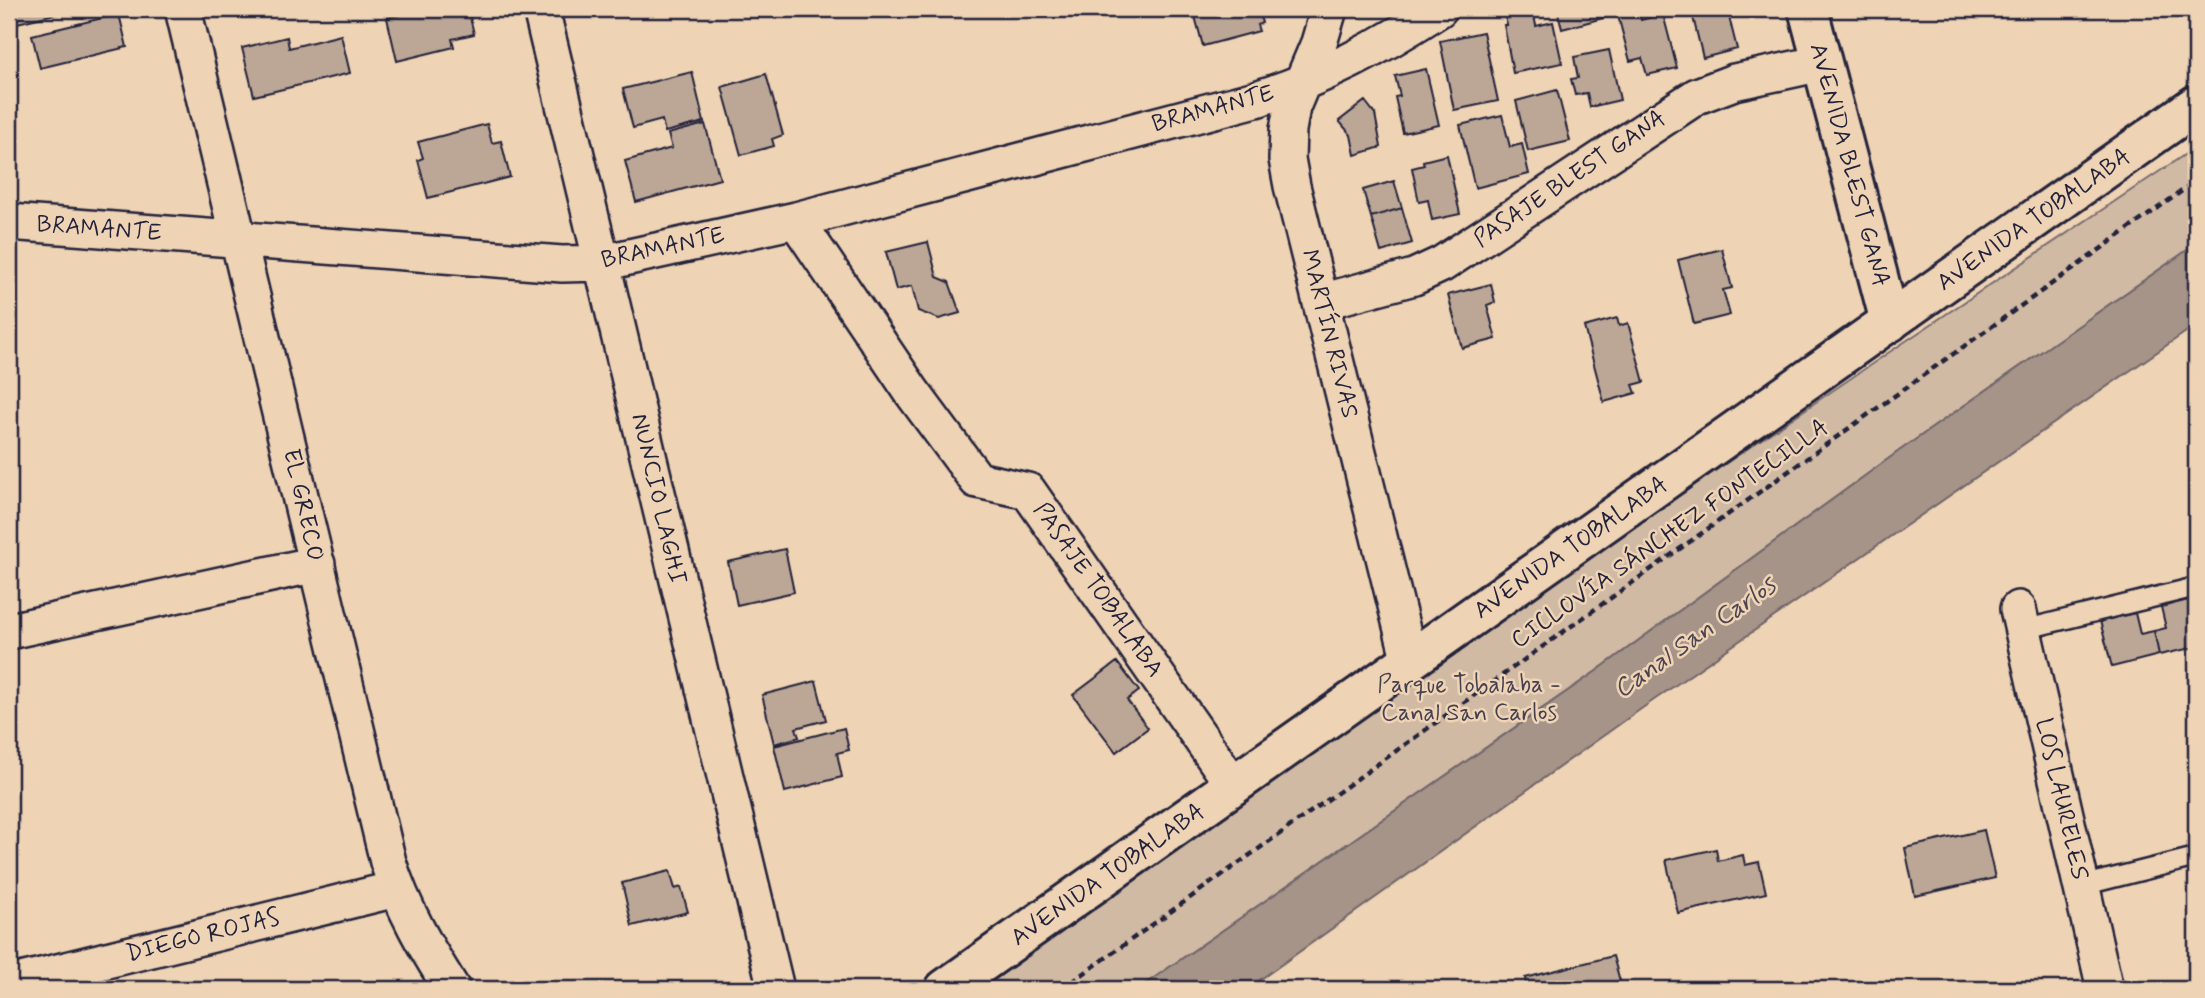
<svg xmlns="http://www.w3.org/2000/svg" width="2205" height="998" font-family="Mynerve,sans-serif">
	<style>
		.green { fill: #d1baa4; stroke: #7a6e70; stroke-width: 2 }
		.water { fill: #a69489; stroke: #71666a; stroke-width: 2 }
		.building { fill: #bca797; stroke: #22223b; stroke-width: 2 }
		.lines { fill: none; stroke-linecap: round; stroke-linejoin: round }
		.service-casing { stroke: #22223b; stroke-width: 23 }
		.minor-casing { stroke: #22223b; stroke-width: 40 }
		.tertiary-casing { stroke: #22223b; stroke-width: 44 }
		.secondary-casing { stroke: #22223b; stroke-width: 44 }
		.path { stroke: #22223b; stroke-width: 4.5; stroke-dasharray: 7 5; stroke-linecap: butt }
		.service { stroke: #efd3b5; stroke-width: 18 }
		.minor { stroke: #efd3b5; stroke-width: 35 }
		.tertiary { stroke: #efd3b5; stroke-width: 38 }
		.secondary { stroke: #efd3b5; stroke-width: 38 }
		.labels { text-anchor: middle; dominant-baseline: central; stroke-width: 5; stroke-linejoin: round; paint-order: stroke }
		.street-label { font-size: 24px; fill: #22223b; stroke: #efd3b5 }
		.park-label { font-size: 24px; fill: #454050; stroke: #efd3b5 }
		.water-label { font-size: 26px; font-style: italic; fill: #4a4452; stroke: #efd3b5 }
	</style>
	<rect width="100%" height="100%" fill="#efd3b5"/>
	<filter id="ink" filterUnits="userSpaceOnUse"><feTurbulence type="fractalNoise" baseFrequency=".0143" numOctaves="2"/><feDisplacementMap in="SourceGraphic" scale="14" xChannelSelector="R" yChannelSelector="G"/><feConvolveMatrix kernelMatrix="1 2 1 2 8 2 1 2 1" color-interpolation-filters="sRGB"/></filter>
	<g filter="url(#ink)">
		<!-- green -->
		<path class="green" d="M2196,147V244L1899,451L1595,672L1138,989H970L1436,661L1888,353Z"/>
		<!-- water -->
		<path class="water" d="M2196,244V325L1641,709L1247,989H1138L1595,672L1899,451Z"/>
		<!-- building -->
		<path class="building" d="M9,9H76L9,25Z
			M419,9H468L474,34L452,39L454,47L397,61L387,18L419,10Z
			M1193,9H1258L1262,23L1257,25L1259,31L1203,46Z
			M1503,9H1533L1536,26L1553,22L1562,63L1513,73L1504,25H1507Z
			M1557,9H1600L1603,18L1562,29Z
			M1629,9H1638L1641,20L1663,14L1677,68L1647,75L1642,58L1630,61L1617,12Z
			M1691,9H1727L1737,49L1703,58Z
			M119,14L127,47L40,68L32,35Z
			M1483,32L1498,101L1454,110L1440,41Z
			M341,35L350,73L254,96L242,48L287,37L289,48Z
			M1609,50L1620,100L1590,107L1587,93L1575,95L1571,79L1578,78L1574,57Z
			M1426,69L1439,125L1403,133L1395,97L1400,96L1395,76Z
			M692,72L704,122L665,132L662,120L633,128L623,89Z
			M766,74L783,135L772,139L774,146L741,155L722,87Z
			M1557,90L1570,141L1528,151L1516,101Z
			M1365,101L1375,114L1381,147L1355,155L1351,135L1339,121Z
			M1502,115L1510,147L1522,144L1529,174L1475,188L1460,125Z
			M487,124L492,143L501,141L510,177L428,198L418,160L423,158L418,142Z
			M705,124L720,179L636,202L625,161L672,148L668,134Z
			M1447,155L1460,214L1432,220L1428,200L1419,202L1412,168L1424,165L1423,161Z
			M1394,181L1402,208L1371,217L1363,190Z
			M1402,208L1412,243L1381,252L1371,217Z
			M928,242L937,277L949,282L960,313L939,319L918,311L912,286L896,290L886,252Z
			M1722,249L1732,288L1723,290L1730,315L1694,324L1678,260Z
			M1491,284L1495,302L1487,305L1496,339L1462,348L1448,295Z
			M1617,318L1619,326L1628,323L1644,382L1633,385L1636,393L1604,402L1584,327Z
			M785,549L794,592L737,605L728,562Z
			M2196,598V647L2159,655L2154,631L2166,628L2161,607Z
			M2135,613L2140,634L2154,631L2159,655L2112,667L2100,621Z
			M1117,662L1139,691L1127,700L1148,728L1116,752L1073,695Z
			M816,681L826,720L796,728L799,737L774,744L762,695Z
			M844,728L849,750L837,753L842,777L785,792L774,746Z
			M1984,830L1995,878L1915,896L1905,848Z
			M1716,849L1718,861L1743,855L1745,865L1759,862L1766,893L1678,913L1666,860Z
			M670,871L675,889L681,887L688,912L632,926L622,883Z
			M1613,956L1620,981L1606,985L1607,989H1527L1525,978Z"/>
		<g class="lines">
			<!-- service casing -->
			<g class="service-casing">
				<path id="service" d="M2022,630L2196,587
					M2081,886L2196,857"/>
			</g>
			<!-- minor casing -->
			<g class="minor-casing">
				<path id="minor" d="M183,9L388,862C403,909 426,948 452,989
					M541,9L776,989
					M1329,9L1319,43L1292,107L1288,130L1287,159L1292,186L1410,662
					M796,220L912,392L977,480L1028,491L1234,786
					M9,222L562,264L602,263L796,220L1256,99C1325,77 1379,48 1439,9
					M1321,302L1414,277L1442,264L1697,96L1734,82L1822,63
					M2018,609L2105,989
					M9,631L317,564
					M9,984L396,889"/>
			</g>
			<!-- tertiary casing -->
			<g class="tertiary-casing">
				<path id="tertiary" d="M1808,9L1890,322"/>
			</g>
			<!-- secondary casing -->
			<g class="secondary-casing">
				<path id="secondary" d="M945,989L2196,105"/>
			</g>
			<!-- path -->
			<path class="path" d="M1062,989L2196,181"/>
			<!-- service -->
			<use href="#service" class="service"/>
			<!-- minor -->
			<use href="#minor" class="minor"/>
			<!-- tertiary -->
			<use href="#tertiary" class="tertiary"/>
			<!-- secondary -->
			<use href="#secondary" class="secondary"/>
		</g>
	</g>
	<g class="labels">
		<!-- street labels -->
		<g class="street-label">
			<text transform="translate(1213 109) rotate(-15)">BRAMANTE</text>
			<text transform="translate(1849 165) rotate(75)">AVENIDA BLEST GANA</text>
			<text transform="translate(1570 179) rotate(-34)">PASAJE BLEST GANA</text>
			<text transform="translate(2034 220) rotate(-35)">AVENIDA TOBALABA</text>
			<text transform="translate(99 229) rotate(4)">BRAMANTE</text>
			<text transform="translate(663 248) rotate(-12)">BRAMANTE</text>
			<text transform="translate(1329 334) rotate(76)">MARTÍN RIVAS</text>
			<text transform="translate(658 499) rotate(77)">NUNCIO LAGHI</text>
			<text transform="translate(303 505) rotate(77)">EL GRECO</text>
			<text transform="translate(1670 534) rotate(-35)">CICLOVÍA SÁNCHEZ FONTECILLA</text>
			<text transform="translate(1571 548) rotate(-35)">AVENIDA TOBALABA</text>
			<text transform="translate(1098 590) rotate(55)">PASAJE TOBALABA</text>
			<text transform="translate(2061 799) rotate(77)">LOS LAURELES</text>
			<text transform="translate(1108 875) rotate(-35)">AVENIDA TOBALABA</text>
			<text transform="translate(203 936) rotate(-14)">DIEGO ROJAS</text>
		</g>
		<!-- park labels -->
		<g class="park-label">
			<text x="1469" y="685">Parque Tobalaba -<tspan x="1469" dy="28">Canal San Carlos</tspan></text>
		</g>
		<!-- water labels -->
		<g class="water-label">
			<text transform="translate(1695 638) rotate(-35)">Canal San Carlos</text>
		</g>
	</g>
	<!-- margin -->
	<rect width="2205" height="998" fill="none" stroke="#efd3b5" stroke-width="35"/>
	<rect x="18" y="18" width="2170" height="963" fill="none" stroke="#22223b" stroke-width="2.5" filter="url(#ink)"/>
</svg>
